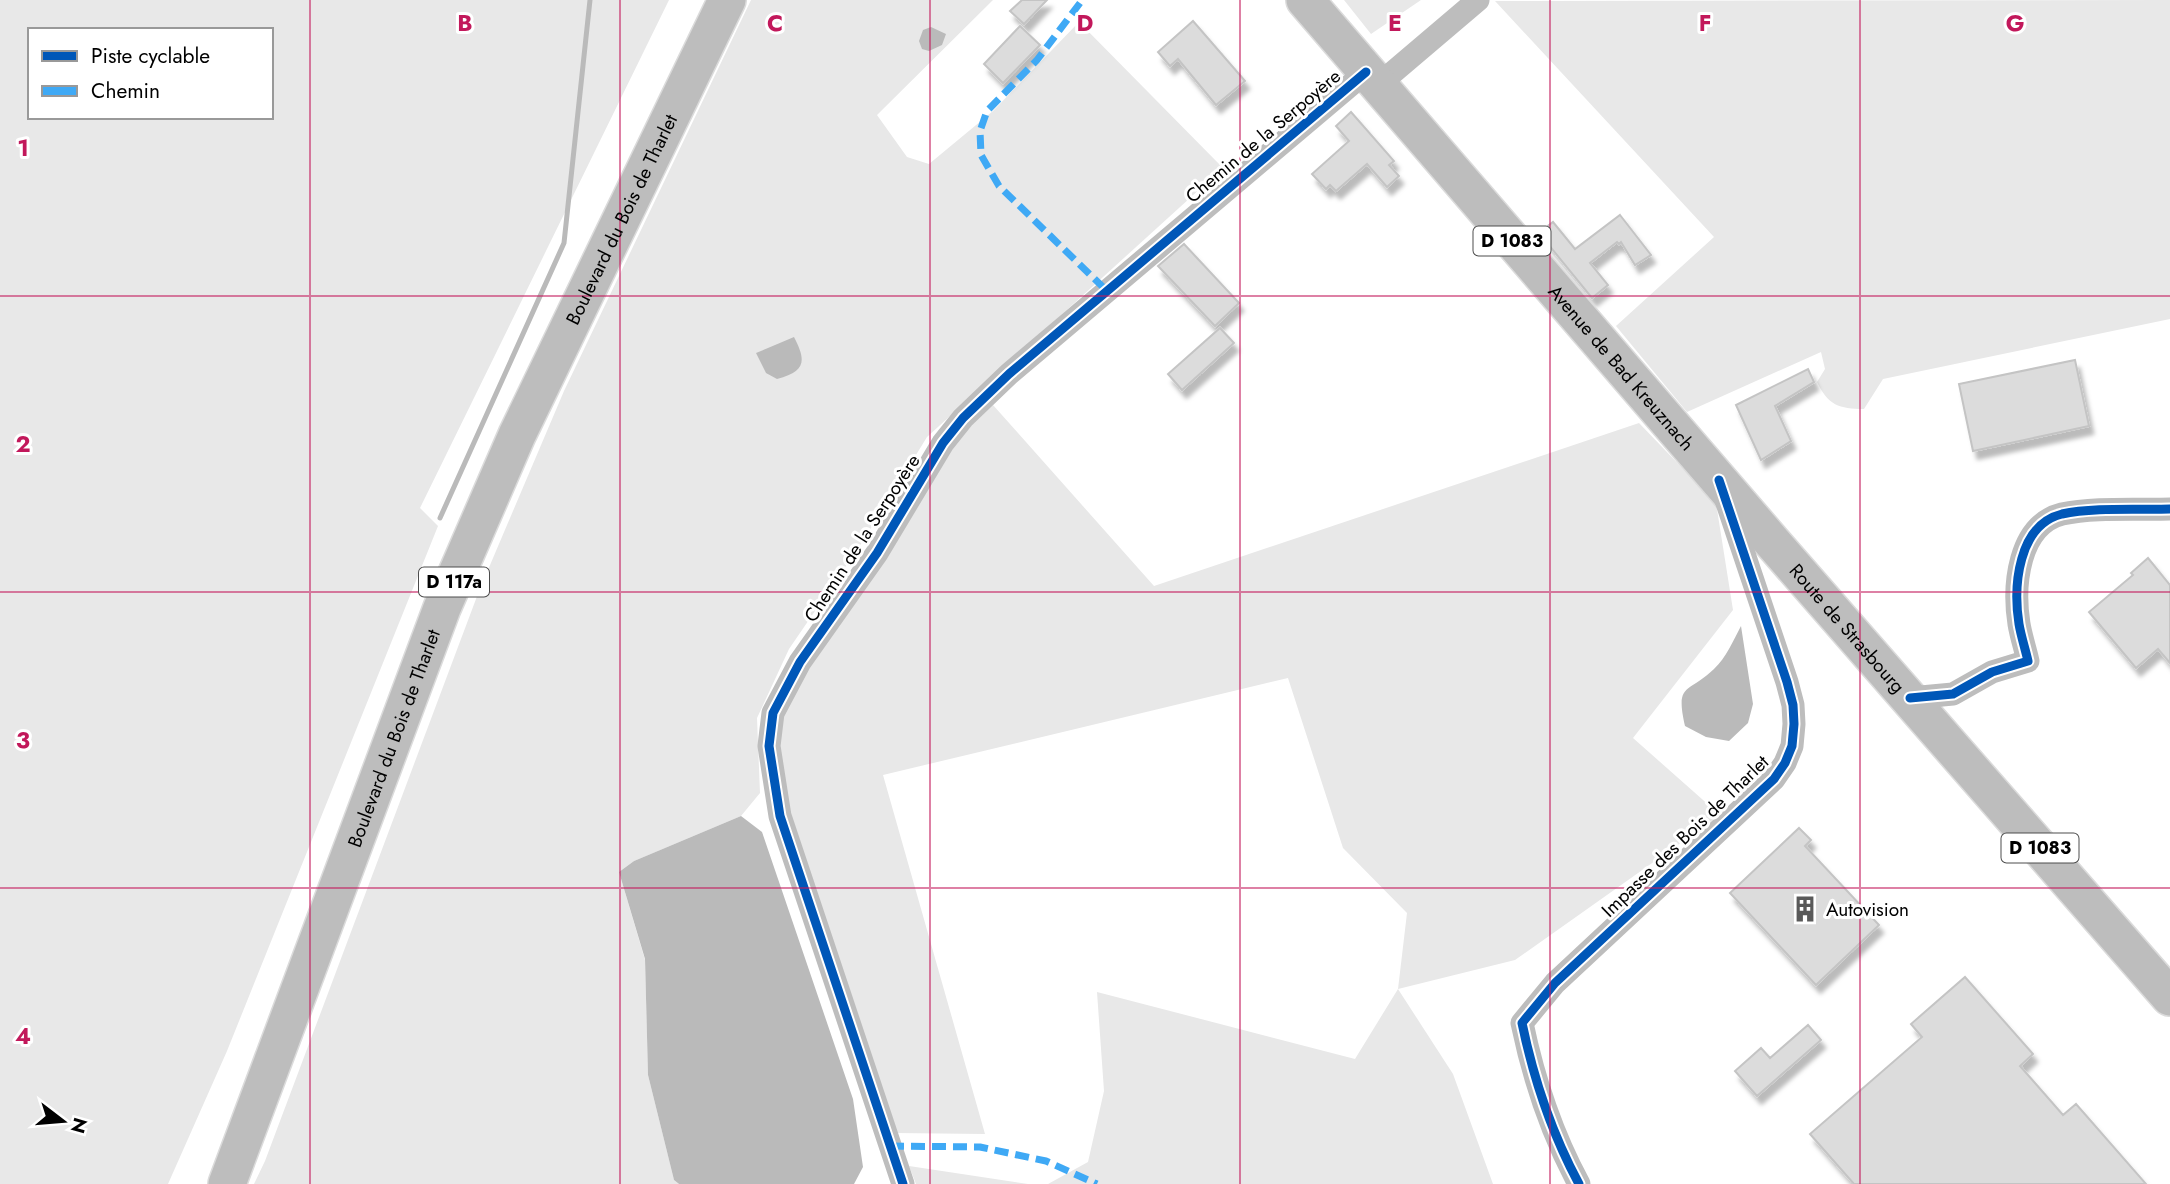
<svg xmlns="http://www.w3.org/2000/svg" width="2170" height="1184" font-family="Jost,sans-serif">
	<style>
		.green { fill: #e8e8e8; fill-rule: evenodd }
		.water { fill: #bababa }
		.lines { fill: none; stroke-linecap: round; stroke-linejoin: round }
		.stream { stroke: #bababa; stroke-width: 5 }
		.building { fill: #dcdcdc; stroke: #c4c4c4; stroke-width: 2; filter: url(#shadow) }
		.primary-casing { stroke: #dbdbdb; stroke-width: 40 }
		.minor { stroke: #bdbdbd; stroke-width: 23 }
		.primary { stroke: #bdbdbd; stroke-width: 37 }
		.quiet { stroke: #3fa9f5; stroke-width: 7; stroke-dasharray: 14 7; stroke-linecap: butt }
		.cycleway-casing { stroke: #fff; stroke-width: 13 }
		.cycleway { stroke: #0057b8; stroke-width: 9 }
		.grid { fill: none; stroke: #c2185b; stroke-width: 2; stroke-opacity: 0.55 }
		.labels { text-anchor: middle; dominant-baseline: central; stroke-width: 6; stroke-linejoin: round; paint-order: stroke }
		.shield { fill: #fff; stroke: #4c4c4c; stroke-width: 2 }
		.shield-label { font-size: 18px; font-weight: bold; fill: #000 }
		.street-label { font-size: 19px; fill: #000; stroke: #fff }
		.poi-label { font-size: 19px; fill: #000; stroke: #fff; text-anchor: start }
		.grid-label { font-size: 23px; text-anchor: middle; font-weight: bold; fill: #c2185b; stroke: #fff; stroke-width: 6; stroke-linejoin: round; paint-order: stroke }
	</style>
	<defs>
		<filter id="shadow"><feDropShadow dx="4.5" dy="8" stdDeviation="2" flood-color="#0004"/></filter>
	</defs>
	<rect width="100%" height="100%" fill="#fff"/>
	<!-- green -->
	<path class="green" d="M0,0H669L420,508L438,526L227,1051L168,1184H0ZM30,30H271V117H30Z
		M751,0H993L877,115L907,157L929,164L993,111L1079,22L1223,168L927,437L865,538L789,649L757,718L760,793L741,816L634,861L619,872L645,960L648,1075L674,1180L679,1184H254L265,1161L479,591L564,391Z
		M1344,0H1421L1371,34Z
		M2170,0V319L1883,379L1864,409C1839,409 1828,405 1817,382L1825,369L1821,352L1687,412L1616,326L1714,237L1495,1Z
		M993,405L1154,586L1639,423L1716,503L1733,610L1633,738L1720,815L1515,960L1398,989L1453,1074L1493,1184H1048L1088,1162L1104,1091L1097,992L1355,1059L1398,989L1407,913L1343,848L1288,678L883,775L985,1134L895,1133L784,805L776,747L779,720L810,659L954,439Z
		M909,1166L1028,1184H916Z"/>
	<!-- water -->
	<path class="water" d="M931,27L946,34L942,45L929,51L922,49L919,41L923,30Z
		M794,337C807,362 805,371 777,379L766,373L756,353Z
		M1741,626L1753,704L1748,723L1729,741L1706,737L1685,726C1675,682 1688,694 1714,669C1726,658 1733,641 1741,626Z
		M741,816L762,832L853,1099L863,1167L854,1184H679L674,1180L648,1075L645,959L619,872L634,861Z"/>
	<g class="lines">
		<!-- stream -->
		<path class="stream" d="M440,518L564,243L590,0"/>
	</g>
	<!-- building -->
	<path class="building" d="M1022,0H1047L1024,24L1010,11Z
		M1193,21L1245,81L1216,105L1178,59L1170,66L1158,52Z
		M1020,26L1040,45L1003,83L984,64Z
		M1351,112L1394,161L1389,165L1399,176L1387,187L1367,164L1336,191L1330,185L1326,189L1312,174L1349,141L1336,126Z
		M1620,215L1651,255L1635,265L1621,242L1619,244L1617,242L1590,263L1608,285L1592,298L1539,233L1553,222L1575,249Z
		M1184,244L1239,303L1215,326L1158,266Z
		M1220,328L1234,343L1182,390L1168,374Z
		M2075,360L2089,426L1973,451L1959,384Z
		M1808,369L1814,382L1775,406L1791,441L1761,460L1736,405Z
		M2148,558L2170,585V663L2158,649L2136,668L2089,612L2133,575L2131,573Z
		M1799,828L1811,840L1805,846L1879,925L1816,985L1730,893Z
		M1965,977L2033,1054L2020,1066L2035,1083L2063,1115L2076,1104L2146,1184H1854L1810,1134L1922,1037L1911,1024Z
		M1808,1025L1821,1040L1757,1096L1735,1071L1761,1048L1770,1058Z"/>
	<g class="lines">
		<!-- primary casing -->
		<g class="primary-casing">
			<g id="primary">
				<path id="s1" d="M1305,0L1773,543L2170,997"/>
				<path id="s2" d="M227,1184L442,608L517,435L727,0"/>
			</g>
		</g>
		<!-- minor -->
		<path class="minor" d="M1378,85L1478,0
			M1910,698L1953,694L1992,672L2028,661C2025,648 2021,636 2019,624C2013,586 2018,525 2062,514C2093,507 2138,510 2170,509
			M903,1184L780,816L769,746L773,713L800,662L877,553L943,443L963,418L1009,374L1366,72
			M1579,1184C1551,1132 1534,1081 1522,1023L1555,983L1774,779L1785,763L1792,746L1794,724L1793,705L1787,682L1726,500"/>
		<!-- primary -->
		<use href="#primary" class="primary"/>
		<!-- quiet -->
		<path class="quiet" d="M1080,3L1037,60L987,111L980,131L981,155L999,186L1107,291
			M890,1146L980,1147L1046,1161L1097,1184"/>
		<!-- cycleway casing -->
		<g class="cycleway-casing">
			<path id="cycleway" d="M1910,698L1953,694L1992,672L2028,661C2025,648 2021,636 2019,624C2013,586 2018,525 2062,514C2093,507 2138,510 2170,509
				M903,1184L780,816L769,746L773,713L800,662L877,553L943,443L963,418L1009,374L1366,72
				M1579,1184C1551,1132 1534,1081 1522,1023L1555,983L1774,779L1785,763L1792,746L1794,724L1793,705L1787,682L1719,480"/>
		</g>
		<!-- cycleway -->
		<use href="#cycleway" class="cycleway"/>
	</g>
	<!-- grid -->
	<path class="grid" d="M310,0V1184M620,0V1184M930,0V1184M1240,0V1184M1550,0V1184M1860,0V1184M0,296H2170M0,592H2170M0,888H2170"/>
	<!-- icons -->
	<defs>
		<g id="building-bare" transform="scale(2.1)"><path d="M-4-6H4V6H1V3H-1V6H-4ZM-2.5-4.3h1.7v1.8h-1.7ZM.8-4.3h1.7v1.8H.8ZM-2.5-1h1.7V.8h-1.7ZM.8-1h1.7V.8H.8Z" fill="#595959" stroke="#fff" stroke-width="2.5" paint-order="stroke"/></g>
	</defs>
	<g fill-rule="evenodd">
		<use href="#building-bare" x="1805" y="909"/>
	</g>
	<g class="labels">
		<!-- shield labels -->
		<g class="shield">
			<rect x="1473.5" y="226.5" width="77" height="29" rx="5"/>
			<rect x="419" y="567.5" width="70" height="29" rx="5"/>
			<rect x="2001.5" y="833.5" width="77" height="29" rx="5"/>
		</g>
		<g class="shield-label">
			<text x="1512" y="241">D 1083</text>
			<text x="454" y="582">D 117a</text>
			<text x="2040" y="848">D 1083</text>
		</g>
		<!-- street labels -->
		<g class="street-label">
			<text transform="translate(1263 136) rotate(-40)">Chemin de la Serpoyère</text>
			<text stroke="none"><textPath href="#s2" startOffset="1043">Boulevard du Bois de Tharlet</textPath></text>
			<text stroke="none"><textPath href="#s1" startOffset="485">Avenue de Bad Kreuznach</textPath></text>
			<text transform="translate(862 538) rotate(-57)">Chemin de la Serpoyère</text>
			<text stroke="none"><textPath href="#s1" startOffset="830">Route de Strasbourg</textPath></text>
			<text stroke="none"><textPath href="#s2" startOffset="476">Boulevard du Bois de Tharlet</textPath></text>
			<text transform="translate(1685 836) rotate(-44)">Impasse des Bois de Tharlet</text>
		</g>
		<!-- poi labels -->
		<g class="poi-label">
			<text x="1826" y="909">Autovision</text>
		</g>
	</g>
	<g class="grid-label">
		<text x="465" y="31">B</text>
		<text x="775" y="31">C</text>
		<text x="1085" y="31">D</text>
		<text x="1395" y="31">E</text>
		<text x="1705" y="31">F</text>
		<text x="2015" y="31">G</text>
		<text x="23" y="156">1</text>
		<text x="23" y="452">2</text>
		<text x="23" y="748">3</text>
		<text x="23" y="1044">4</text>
	</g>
	<!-- legend -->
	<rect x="28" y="28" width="245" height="91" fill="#ffffff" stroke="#999999" stroke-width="2"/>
	<rect x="42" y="51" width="35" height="10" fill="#0057b8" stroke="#999999" stroke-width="2"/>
	<text x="91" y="63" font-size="21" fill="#000000">Piste cyclable</text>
	<rect x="42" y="86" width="35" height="10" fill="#3fa9f5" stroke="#999999" stroke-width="2"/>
	<text x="91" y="98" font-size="21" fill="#000000">Chemin</text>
	<!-- north arrow -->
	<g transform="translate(63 1121) rotate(106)" stroke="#ffffff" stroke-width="5" paint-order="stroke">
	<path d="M0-5L12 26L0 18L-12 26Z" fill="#000000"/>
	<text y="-10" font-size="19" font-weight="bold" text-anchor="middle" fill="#000000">N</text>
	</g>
</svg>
